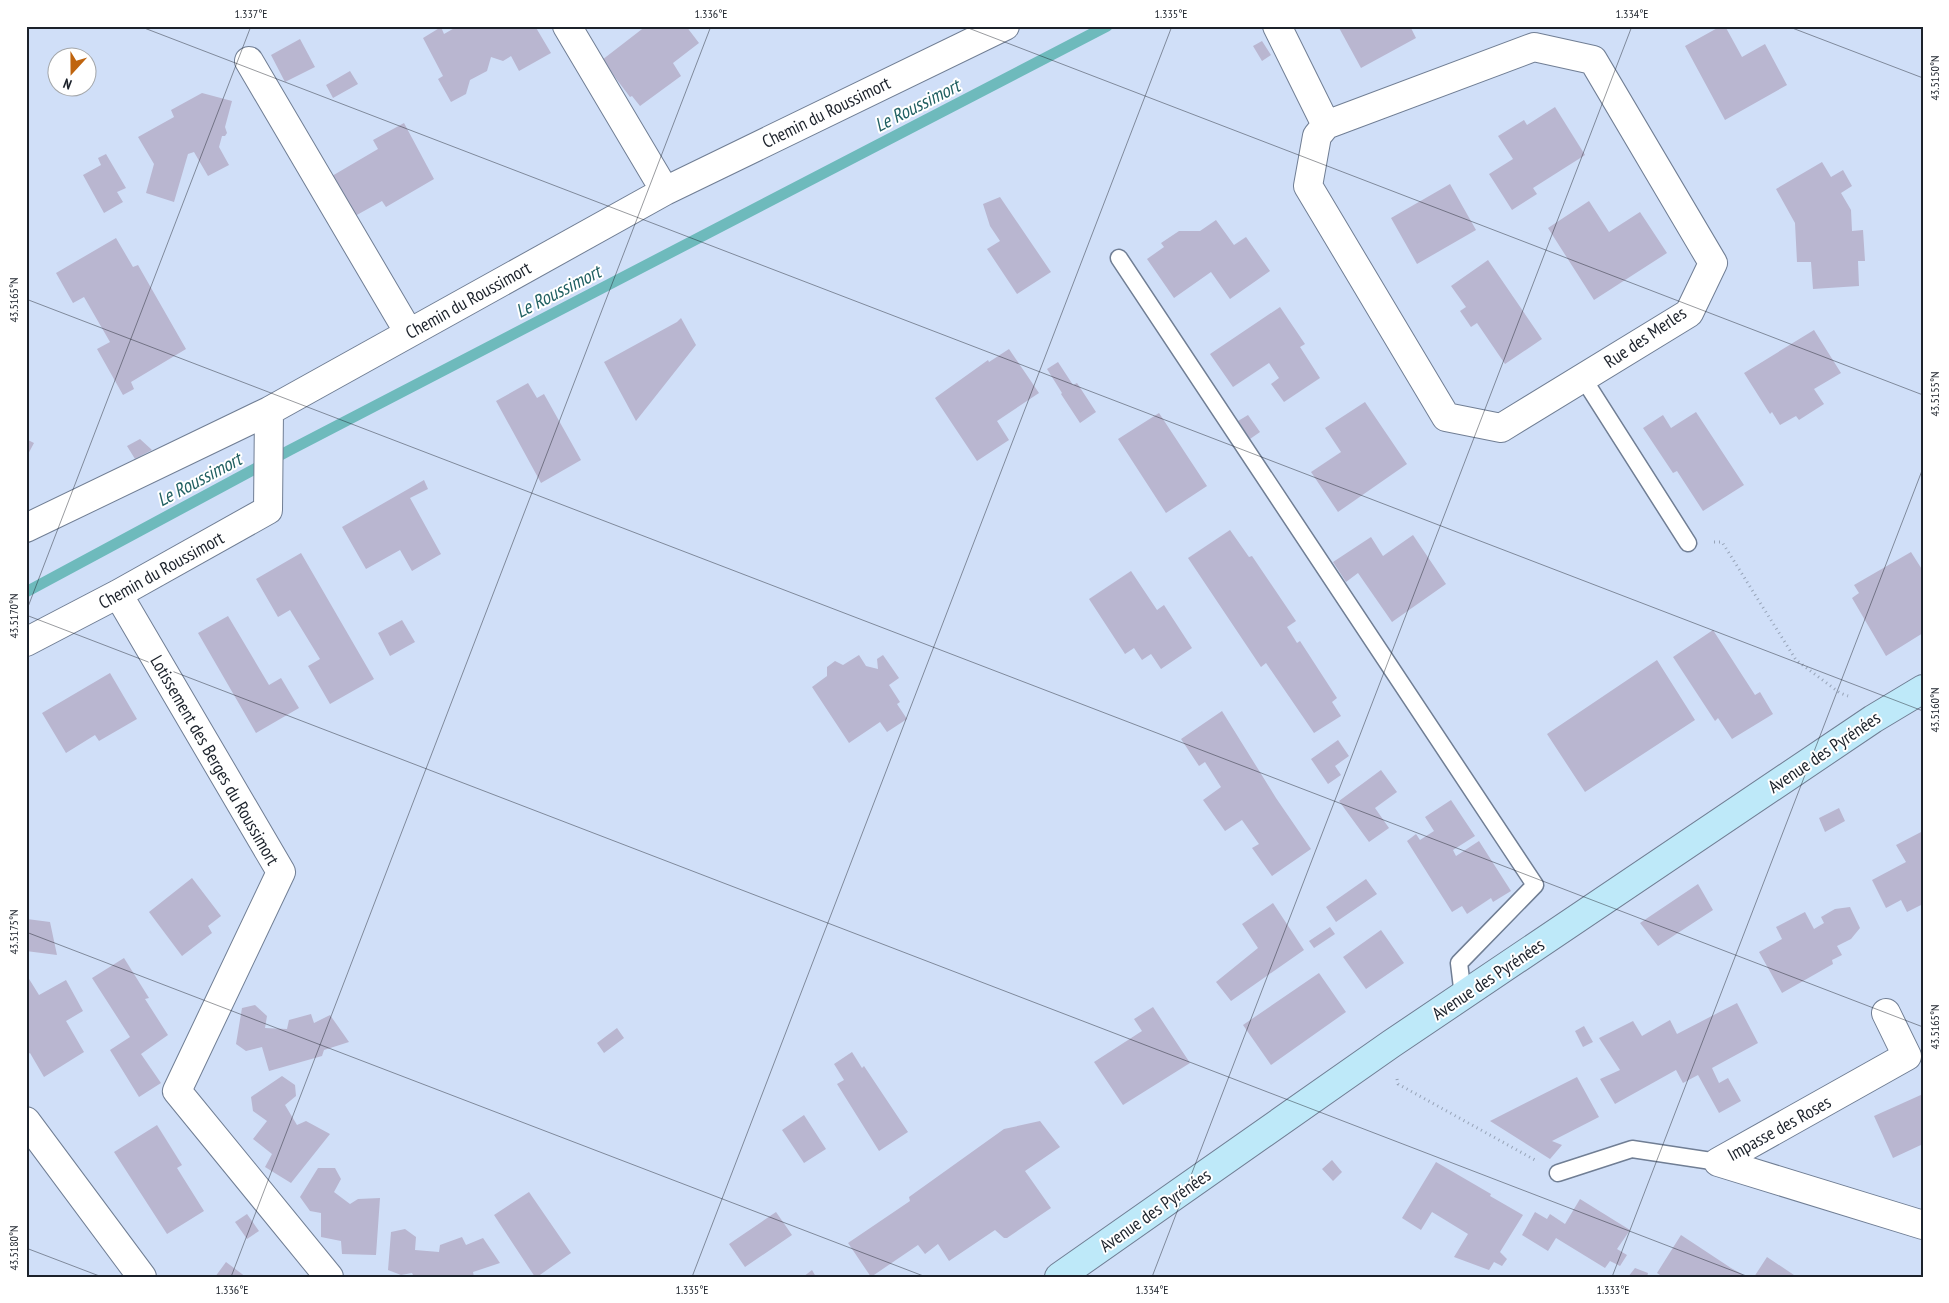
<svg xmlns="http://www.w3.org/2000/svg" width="1949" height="1303" font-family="'PT Sans Narrow',sans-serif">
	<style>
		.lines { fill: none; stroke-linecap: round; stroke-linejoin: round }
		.stream { stroke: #6ebabc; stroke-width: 11 }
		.building { fill: #b9b6d0 }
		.service-casing { stroke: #707e94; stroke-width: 19 }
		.minor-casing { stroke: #707e94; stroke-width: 30 }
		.secondary-casing { stroke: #707e94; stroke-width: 30 }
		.path { stroke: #97a4b8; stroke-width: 3; stroke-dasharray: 1 4; stroke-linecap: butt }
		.service { stroke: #fff; stroke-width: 16 }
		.minor { stroke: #fff; stroke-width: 28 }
		.secondary { stroke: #bee9f9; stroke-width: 28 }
		.ticks { fill: none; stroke: #1c222b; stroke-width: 1; stroke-opacity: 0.45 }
		.labels { text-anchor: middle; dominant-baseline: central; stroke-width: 4; stroke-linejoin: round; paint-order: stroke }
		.street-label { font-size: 18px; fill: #1c222b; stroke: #fff }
		.water-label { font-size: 19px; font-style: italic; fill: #216062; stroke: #fff }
		.neatline { fill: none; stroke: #1c222b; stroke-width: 2 }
		.ticks-label { font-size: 12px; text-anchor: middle; fill: #1c222b }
	</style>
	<rect width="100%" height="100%" fill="#d0dff8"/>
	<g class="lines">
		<!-- stream -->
		<path class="stream" d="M26,592L290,450L1107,26"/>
	</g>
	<!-- building -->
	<path class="building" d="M458,26H535L551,53L519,71L511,56L503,61L491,57L487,71L470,80L466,94L451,102L438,79L443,76L423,38L441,27L444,34Z
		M646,26H686L699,43L673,63L681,76L640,106L632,96L630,97L602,60Z
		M1338,26H1410L1416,38L1361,68Z
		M1721,26H1725L1742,57L1765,44L1787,85L1725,120L1685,46Z
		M300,39L315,67L285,82L271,55Z
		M1262,41L1271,55L1262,61L1253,46Z
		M350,71L358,84L333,98L326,85Z
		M202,93L232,101L225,127L227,133L225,136H222L219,147L229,165L208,176L194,152L188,154L174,202L146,193L154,164L138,137L174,117L171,110Z
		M1555,107L1585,155L1533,188L1537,194L1512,210L1489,174L1513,159L1498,136L1524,120L1527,125Z
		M404,123L434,179L386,207L382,201L355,216L332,176L378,149L373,140Z
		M106,154L126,188L117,192L123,202L104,213L83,175L101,165L98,158Z
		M1822,162L1831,177L1843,170L1852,186L1841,193L1851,210L1852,231L1863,230L1865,261H1858L1859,286L1813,289L1811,262H1797L1795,223L1776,189Z
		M1450,184L1476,230L1417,264L1391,218Z
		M1000,197L1051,272L1017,294L987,249L1000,241L990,226L983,204Z
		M1589,201L1609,232L1640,212L1667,253L1594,300L1548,228Z
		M1216,220L1234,245L1246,237L1270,271L1230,299L1211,272L1174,298L1147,259L1164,247L1161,243L1179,231H1200Z
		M116,238L133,267L138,265L186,349L131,382L134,389L123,395L97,349L110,342L84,297L73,303L56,273Z
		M1488,260L1542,339L1505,364L1477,323L1471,327L1460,311L1466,307L1451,286Z
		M1280,307L1305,344L1300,347L1320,378L1284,402L1271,384L1279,378L1269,363L1233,387L1210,354Z
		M681,318L696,345L636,421L604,362L677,322Z
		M1814,330L1841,373L1814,389L1824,404L1799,420L1796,416L1780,425L1772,412L1770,414L1744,373Z
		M1009,349L1039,393L997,421L1009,440L977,461L935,398L988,360L989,362Z
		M1058,362L1073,385L1077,383L1096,412L1080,423L1061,394L1062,393L1047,369Z
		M528,383L537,398L544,394L581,460L541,483L496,401Z
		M1365,402L1407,464L1338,512L1311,472L1341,452L1325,428Z
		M1696,412L1744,485L1703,511L1677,471L1673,473L1643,428L1663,415L1671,428Z
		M1159,413L1207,486L1166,513L1118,439Z
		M1248,415L1260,432L1250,439L1238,421Z
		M26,439L34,443L26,458Z
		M140,439L152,450L135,459L127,446Z
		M424,480L428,489L410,498L441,554L412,571L400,550L366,569L342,527Z
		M1230,530L1249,557L1252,556L1296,621L1287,627L1297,643L1300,641L1337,698L1332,702L1341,716L1314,733L1266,663L1261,667L1188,558Z
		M1413,535L1446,584L1392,622L1358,573L1346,582L1333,562L1371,537L1383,556Z
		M1911,552L1923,571V624L1921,625L1923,633L1886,656L1852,598L1859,593L1854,585Z
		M301,553L374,679L330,704L308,666L320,659L290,610L278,617L256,579Z
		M1131,571L1157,610L1164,605L1192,648L1161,669L1151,654L1142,660L1134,648L1125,654L1089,599Z
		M228,616L269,685L281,678L299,708L256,733L198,633Z
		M402,620L415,642L390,656L378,633Z
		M1713,630L1755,695L1760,692L1773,714L1732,739L1718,718L1715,721L1673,657Z
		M859,655L866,666L878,669L877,659L883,655L899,678L889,685L900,702L897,704L907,719L887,732L880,722L849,743L812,687L827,676V667L835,661L843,665Z
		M1657,660L1695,720L1585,792L1547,734Z
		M110,673L137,719L99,741L95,735L66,753L42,713Z
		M1222,711L1276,798L1311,849L1272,876L1252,848L1259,844L1242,820L1225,831L1203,800L1221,787L1205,762L1199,766L1181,739Z
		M1338,740L1349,756L1335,766L1341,775L1328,784L1311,759Z
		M1381,770L1397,792L1375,808L1389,828L1369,842L1339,801Z
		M1451,800L1475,836L1453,850L1456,856L1479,841L1511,891L1493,902L1491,898L1467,914L1462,906L1452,912L1407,841L1416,834L1420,840L1434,831L1425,817Z
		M1839,808L1845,821L1825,832L1819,818Z
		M1923,831V904L1907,912L1901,900L1886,908L1872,880L1906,862L1896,845Z
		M192,878L221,916L208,926L212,933L182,956L149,912Z
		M1366,879L1377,894L1336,922L1326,907Z
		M1698,884L1713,910L1658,946L1640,923Z
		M1273,903L1304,950L1231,1001L1216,982L1258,948L1242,924Z
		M1850,907L1860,928L1851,939L1837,946L1842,955L1832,960L1833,964L1782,993L1759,952L1782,939L1776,927L1805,912L1814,929L1824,923L1821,917L1835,909Z
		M27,919L50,922L57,955L26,951Z
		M1330,927L1335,934L1314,948L1309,941Z
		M1381,930L1404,963L1366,989L1343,957Z
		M124,958L149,998L145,999L168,1035L141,1054L161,1083L139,1097L110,1050L130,1037L92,978Z
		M1319,973L1346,1012L1271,1065L1243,1025Z
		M26,974L39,995L66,980L83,1011L66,1021L84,1052L44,1077L30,1053L26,1055Z
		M1737,1003L1758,1043L1712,1068L1719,1083L1728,1078L1741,1101L1719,1113L1698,1075L1683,1083L1676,1070L1615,1104L1600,1079L1620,1070L1599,1038L1633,1021L1642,1036L1670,1020L1677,1034Z
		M255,1005L267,1016L265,1028L287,1029L289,1020L311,1014L314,1023L330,1015L349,1042L324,1050L322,1056L269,1071L262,1047L246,1051L236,1044L242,1008Z
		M1153,1007L1190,1063L1123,1105L1094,1062L1142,1031L1134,1019Z
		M1584,1026L1593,1042L1583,1047L1575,1031Z
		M617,1028L624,1038L604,1053L597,1043Z
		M852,1052L862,1068L864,1066L908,1132L879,1151L837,1084L844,1080L834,1064Z
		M282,1076L295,1085L296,1096L285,1105L297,1125L306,1121L330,1134L291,1183L265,1167L272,1154L253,1139L267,1121L253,1111L251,1097Z
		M1577,1077L1599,1117L1552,1141L1562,1145L1550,1159L1490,1121Z
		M1923,1094V1144L1893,1158L1874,1116Z
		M804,1115L826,1149L804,1163L782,1130Z
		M1040,1121L1060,1147L1025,1171L1051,1208L1007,1238H1004L995,1230L949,1261L938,1244L925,1254L918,1245L871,1277L848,1243L910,1201L909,1197L1004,1129Z
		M157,1125L182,1165L177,1168L204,1211L167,1234L114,1152Z
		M1332,1160L1342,1172L1333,1181L1322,1169Z
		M1436,1162L1491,1194L1490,1196L1523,1215L1500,1252L1507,1259L1502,1266L1494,1262L1489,1270L1454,1257L1468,1234L1432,1212L1421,1230L1402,1218Z
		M318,1168H335L341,1179L334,1192L350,1204L358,1199L380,1198L376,1255L342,1254L341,1241L321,1237V1213L310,1211L300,1197Z
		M529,1192L571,1253L537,1277H535L494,1215Z
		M1580,1199L1630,1230L1617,1249L1627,1255L1620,1266L1610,1261L1605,1268L1556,1238L1548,1251L1522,1235L1535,1212L1547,1219L1550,1214L1565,1224Z
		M776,1212L792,1235L745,1267L729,1244Z
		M247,1214L259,1231L247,1239L235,1222Z
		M405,1229L416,1237L415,1250L439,1252L440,1245L462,1237L466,1245L483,1238L500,1263L473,1272L474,1277H414L412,1273L401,1275L388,1270L391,1232Z
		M1681,1235L1731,1268L1747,1277H1663L1657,1273Z
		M1767,1257L1797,1277H1754Z
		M226,1262L246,1277H215Z
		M1635,1268L1648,1273L1647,1277H1628Z
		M812,1270L816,1277H803Z"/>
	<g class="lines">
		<!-- service casing -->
		<g class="service-casing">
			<path id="service" d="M1119,258L1535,885L1459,963L1463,996
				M1583,378L1688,543
				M1558,1173L1632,1149L1718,1162"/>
		</g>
		<!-- minor casing -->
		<g class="minor-casing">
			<path id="minor" d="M567,26L665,191
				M1277,26L1326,125
				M1534,47L1593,60L1713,263L1689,313L1501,428L1446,417L1308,186L1317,136L1326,125Z
				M249,61L409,333
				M26,528L269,411L665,191L1005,26
				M118,594L281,872L177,1091L329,1277
				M26,642L118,594L268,510L269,411
				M1886,1013L1907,1056L1718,1162L1923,1225
				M26,1121L142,1277"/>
		</g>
		<!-- secondary casing -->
		<g class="secondary-casing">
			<path id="secondary" d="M1059,1277L1391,1044L1873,719L1923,689"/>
		</g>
		<!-- path -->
		<path class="path" d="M1714,542H1722L1796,660L1840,693L1848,696
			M1397,1079L1398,1084L1535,1160"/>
		<!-- service -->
		<use href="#service" class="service"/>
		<!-- minor -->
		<use href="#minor" class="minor"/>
		<!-- secondary -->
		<use href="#secondary" class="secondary"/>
	</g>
	<!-- ticks -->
	<path class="ticks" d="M139,26L1923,711M963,26L1923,395M1787,26L1923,78M26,299L1923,1027M26,612L251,26M26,615L1749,1277M26,932L926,1277M26,1248L102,1277M231,1277L711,26M692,1277L1172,26M1152,1277L1632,26M1612,1277L1923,468"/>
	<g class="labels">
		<!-- street labels -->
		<g class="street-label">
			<text transform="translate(826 112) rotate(-26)">Chemin du Roussimort</text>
			<text transform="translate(468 300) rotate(-29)">Chemin du Roussimort</text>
			<text transform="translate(1645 337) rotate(-34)">Rue des Merles</text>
			<text transform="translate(161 570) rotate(-29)">Chemin du Roussimort</text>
			<text transform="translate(1824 752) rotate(-34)">Avenue des Pyrénées</text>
			<text transform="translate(215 760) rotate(60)">Lotissement des Berges du Roussimort</text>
			<text transform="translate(1488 979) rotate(-34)">Avenue des Pyrénées</text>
			<text transform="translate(1779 1128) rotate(-29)">Impasse des Roses</text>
			<text transform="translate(1155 1210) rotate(-35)">Avenue des Pyrénées</text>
		</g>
		<!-- water labels -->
		<g class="water-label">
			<text transform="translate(917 105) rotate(-27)">Le Roussimort</text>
			<text transform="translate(558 291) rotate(-27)">Le Roussimort</text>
			<text transform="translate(199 479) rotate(-28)">Le Roussimort</text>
		</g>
	</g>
	<!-- border -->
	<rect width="1949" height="1303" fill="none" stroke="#ffffff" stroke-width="55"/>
	<!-- north arrow -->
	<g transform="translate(72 72) rotate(201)"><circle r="24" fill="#ffffff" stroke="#a4a7aa"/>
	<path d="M0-4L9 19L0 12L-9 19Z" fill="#bf640e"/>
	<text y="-8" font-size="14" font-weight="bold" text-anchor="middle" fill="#1c222b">N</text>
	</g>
	<rect x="28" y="28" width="1894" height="1248" class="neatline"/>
	<g class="ticks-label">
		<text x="251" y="18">1.337°E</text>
		<text x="711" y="18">1.336°E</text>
		<text x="1171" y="18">1.335°E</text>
		<text x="1632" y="18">1.334°E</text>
		<text transform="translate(1935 78) rotate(-90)" y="4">43.5150°N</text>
		<text transform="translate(14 300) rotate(-90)" y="4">43.5165°N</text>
		<text transform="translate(1935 394) rotate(-90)" y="4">43.5155°N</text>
		<text transform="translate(14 616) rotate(-90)" y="4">43.5170°N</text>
		<text transform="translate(1935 710) rotate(-90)" y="4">43.5160°N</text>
		<text transform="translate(14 932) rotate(-90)" y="4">43.5175°N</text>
		<text transform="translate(1935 1027) rotate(-90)" y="4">43.5165°N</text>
		<text transform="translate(14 1248) rotate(-90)" y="4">43.5180°N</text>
		<text x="232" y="1294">1.336°E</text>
		<text x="692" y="1294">1.335°E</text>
		<text x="1152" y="1294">1.334°E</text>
		<text x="1613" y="1294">1.333°E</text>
	</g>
</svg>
